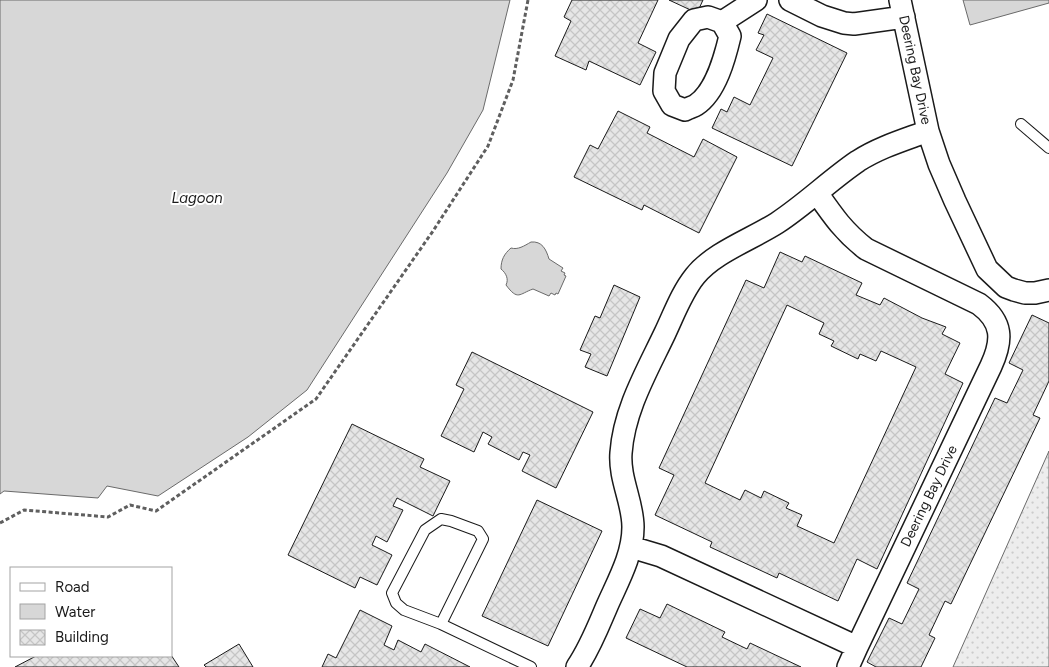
<svg xmlns="http://www.w3.org/2000/svg" width="1049" height="667" font-family="Figtree,sans-serif">
	<style>
		.grass { fill: url(#grass-dots); stroke: #6a6a6a }
		.water { fill: #d7d7d7; stroke: #6a6a6a }
		.building { fill: url(#building-cross-hatch); stroke: #1a1a1a; fill-rule: evenodd }
		.lines { fill: none; stroke-linecap: round; stroke-linejoin: round }
		.service-casing { stroke: #1a1a1a; stroke-width: 12 }
		.minor-casing { stroke: #1a1a1a; stroke-width: 24 }
		.path { stroke: #5f5f5f; stroke-width: 3; stroke-dasharray: 4 2.5; stroke-linecap: butt }
		.service { stroke: #fff; stroke-width: 10 }
		.minor { stroke: #fff; stroke-width: 21 }
		.labels { text-anchor: middle; dominant-baseline: central; stroke-width: 4; stroke-linejoin: round; paint-order: stroke }
		.street-label { font-size: 14px; fill: #1a1a1a; stroke: #fff }
		.water-label { font-size: 15px; font-style: italic; fill: #1a1a1a; stroke: #fff }
	</style>
	<defs>
		<pattern id="grass-dots" width="8" height="8" patternUnits="userSpaceOnUse" patternTransform="scale(1.25)"><rect width="8" height="8" fill="#ededed"/><path d="M2 2h.1M6 6h.1" fill="none" stroke="#cbcbcb" stroke-width="1.8" stroke-linecap="round"/></pattern>
		<pattern id="building-cross-hatch" width="8" height="8" patternUnits="userSpaceOnUse" patternTransform="scale(1.25)"><rect width="8" height="8" fill="#e6e6e6"/><path d="M0 0l8 8M0 8l8-8" fill="none" stroke="#c5c5c5"/></pattern>
	</defs>
	<rect width="100%" height="100%" fill="#fff"/>
	<!-- grass -->
	<path class="grass" d="M1049,451V667H953Z"/>
	<!-- water -->
	<path class="water" d="M0,0H510L483,110L447,173L307,390L248,437L158,496L107,486L98,498L4,491L0,494Z
		M963,0H1049V3L970,25Z
		M531,242C542,241 546,249 549,259L563,268L561,271L565,273L564,275L566,276L558,294L556,293L555,295L551,293L549,296L533,289C519,294 518,301 506,285C509,279 506,273 501,269C501,260 504,254 511,248C518,250 524,246 531,242Z"/>
	<!-- building -->
	<path class="building" d="M572,0H658L638,43L656,52L640,85L589,61L586,70L555,56L571,21L564,17Z
		M669,0H703L697,13Z
		M767,14L847,53L792,166L712,128L721,109L727,112L734,97L750,105L773,58L756,50L764,35L758,33Z
		M618,111L650,127L647,133L694,157L703,139L737,157L699,233L644,205L642,210L574,177L590,145L598,149Z
		M780,252L802,262L805,256L862,283L856,295L880,305L884,298L922,318L946,327L942,334L960,343L945,374L963,383L877,569L857,559L838,601L779,573L777,578L710,547L712,542L655,515L674,475L659,468L746,280L764,288ZM787,305L824,323L819,334L834,341L831,346L858,359L860,354L876,361L881,351L916,367L834,543L797,526L802,515L786,508L789,503L764,491L761,498L745,490L740,500L705,483Z
		M614,285L640,297L607,376L585,367L591,354L580,350L595,316L600,318Z
		M1032,315L1049,323V381L1033,415L1040,418L951,604L945,601L929,635L935,638L921,667H876L867,662L889,618L902,624L919,589L907,583L995,398L1007,403L1023,370L1009,363Z
		M472,352L593,412L556,488L522,471L530,455L523,452L519,460L488,444L492,437L483,432L474,452L441,436L464,389L456,385Z
		M352,424L424,459L420,467L450,481L433,516L397,498L393,506L403,510L387,542L376,536L372,545L392,555L377,585L360,577L355,588L288,555Z
		M537,500L602,531L548,646L482,616Z
		M667,604L725,632L722,637L747,649L750,643L801,667H687L626,638L640,609L660,618Z
		M360,610L392,626L384,645L394,650L398,640L421,652L425,644L470,667H322L328,654L336,658Z
		M239,644L253,667H206L204,665Z
		M171,655L179,667H15L36,656Z"/>
	<g class="lines">
		<!-- service casing -->
		<g class="service-casing">
			<path id="service" d="M1021,124L1049,148
				M441,624L483,539L478,531L451,521L441,519L425,530L392,593L396,603L404,610L441,624L531,667"/>
		</g>
		<!-- minor casing -->
		<g class="minor-casing">
			<path id="minor" d="M790,0L822,16L844,23L854,24L904,17
				M900,0L928,131L939,164L955,201L987,269L1006,287L1014,290L1025,293H1035L1049,290
				M708,17L722,22L730,36C725,57 716,92 696,105C693,107 688,108 685,110L672,105L664,91L665,73L679,39L694,20Z
				M722,22L756,0
				M631,547L661,556L857,647L991,366C1003,340 1003,322 979,304L866,249C844,232 833,216 817,193
				M577,667C590,648 598,627 607,606C618,581 633,555 633,527C633,502 619,479 621,453C624,410 647,371 665,333C674,314 682,292 695,276C713,253 752,239 777,223C806,204 830,180 858,161C880,147 904,140 928,131
				M848,667L857,647"/>
		</g>
		<!-- path -->
		<path class="path" d="M0,523L24,510L108,517L130,505L156,511L316,399L433,231L488,146L513,80L528,0"/>
		<!-- service -->
		<use href="#service" class="service"/>
		<!-- minor -->
		<use href="#minor" class="minor"/>
	</g>
	<g class="labels">
		<!-- street labels -->
		<g class="street-label">
			<text transform="translate(915 70) rotate(78)">Deering Bay Drive</text>
			<text transform="translate(929 496) rotate(-64)">Deering Bay Drive</text>
		</g>
		<!-- water labels -->
		<g class="water-label">
			<text x="197" y="198">Lagoon</text>
		</g>
	</g>
	<!-- legend -->
	<rect x="10" y="567" width="162" height="90" fill="#ffffff" stroke="#a3a3a3"/>
	<rect x="20" y="583" width="25" height="8" fill="#ffffff" stroke="#a3a3a3"/>
	<text x="55" y="592" font-size="15" fill="#1a1a1a">Road</text>
	<rect x="20" y="604" width="25" height="15" fill="#d7d7d7" stroke="#a3a3a3"/>
	<text x="55" y="617" font-size="15" fill="#1a1a1a">Water</text>
	<rect x="20" y="630" width="25" height="15" fill="url(#building-cross-hatch)" stroke="#a3a3a3"/>
	<text x="55" y="642" font-size="15" fill="#1a1a1a">Building</text>
</svg>
